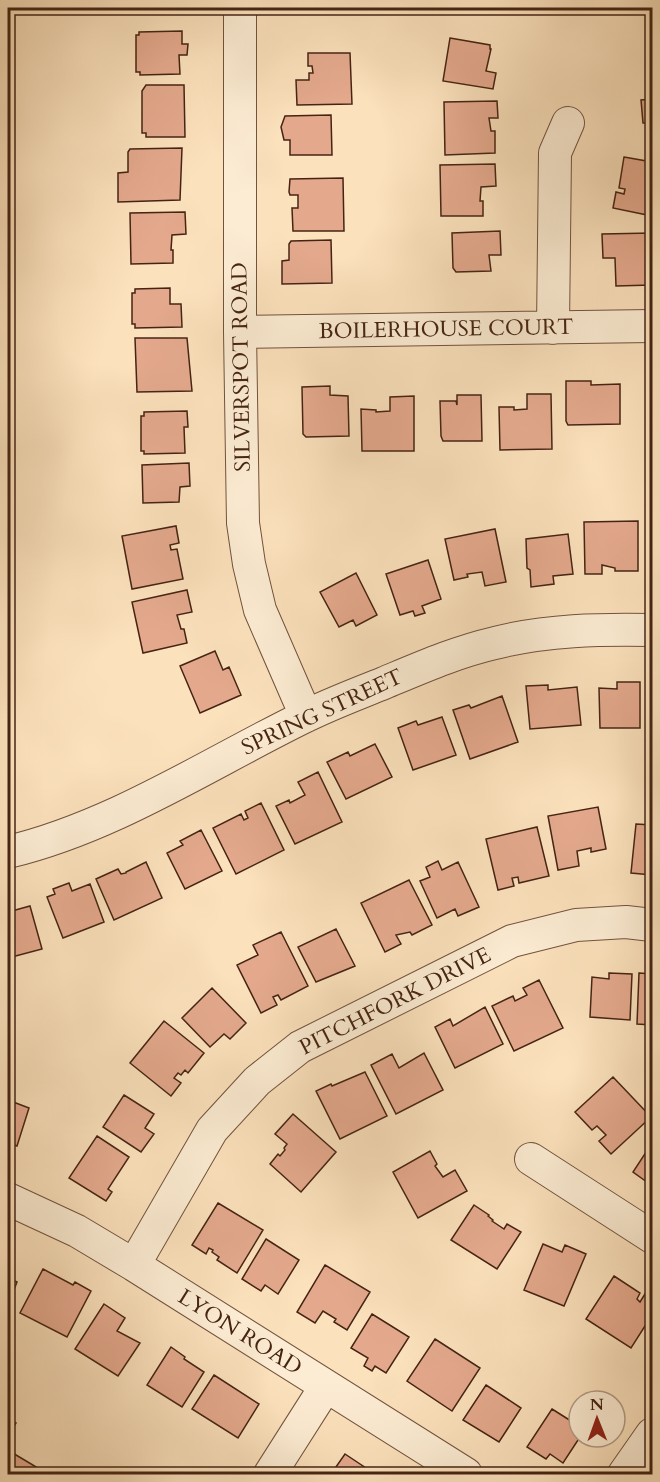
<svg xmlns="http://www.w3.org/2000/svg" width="660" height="1482" font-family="Cardo,serif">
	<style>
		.building { fill: #e4a98d; stroke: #452413; stroke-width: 1.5 }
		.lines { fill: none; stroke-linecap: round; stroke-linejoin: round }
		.minor-casing { stroke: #72533d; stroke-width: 34 }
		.minor { stroke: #fcecd3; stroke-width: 32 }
		.labels { text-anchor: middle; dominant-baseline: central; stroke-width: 4.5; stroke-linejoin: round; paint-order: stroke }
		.street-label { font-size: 22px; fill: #452413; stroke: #fcecd3 }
	</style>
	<rect width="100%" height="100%" fill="#fbe1bc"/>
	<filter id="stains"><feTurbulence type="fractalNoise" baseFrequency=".00333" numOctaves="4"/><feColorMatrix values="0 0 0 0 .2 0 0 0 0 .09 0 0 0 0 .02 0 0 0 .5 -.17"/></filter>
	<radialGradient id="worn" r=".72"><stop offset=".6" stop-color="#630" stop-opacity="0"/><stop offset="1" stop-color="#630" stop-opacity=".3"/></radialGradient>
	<!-- building -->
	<path class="building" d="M142,8H180V9L142,10Z
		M182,31V44H188L187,55H179L180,74L140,75V72H136V35H139V32Z
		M450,38L490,45V49H491L486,71L496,73L493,89L443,81Z
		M308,53H350L352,104L297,105L296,80H309V73H313L312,66H308Z
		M146,85H184L185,137H146V133H142V91Z
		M652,99V139H651L650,123H643L641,100Z
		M497,101L498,118H489L491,131H495V153L445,155L444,102Z
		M331,115L332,155H290V140H284L281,127L285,116Z
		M182,148L180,200L118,202V173L128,172V152L130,149Z
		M624,157L652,162V216L613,208L616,192L624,194L625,189L619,188Z
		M495,164L496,186L481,187L480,201H483V216H441L440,165Z
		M343,178L344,231H293L292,208H298V195H290L289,192L290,179Z
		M185,212L186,234L172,235L171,250H173V263L131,264L130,213Z
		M500,231L501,255H489L491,271L456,272L453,268L452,233Z
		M652,233V285L616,286L615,258H603L602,234Z
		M331,240L332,283L282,284V261L289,260V244L291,241Z
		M170,288V304H181L182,327L135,328V324H132V293H135V289Z
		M135,338H187L192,391L137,392Z
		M566,381H591V385L620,384V424L568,425L566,421Z
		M647,382H652V424H647L646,420Z
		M330,386V395L348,396L349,436L306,437L303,434L302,387Z
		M527,394H551L552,449L500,450L499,407H514V410L527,409Z
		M457,395H481L482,441H443L441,436L440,401H456L457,405Z
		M414,396V451H362L361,409L376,410V412L390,411V397Z
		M187,411L188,427H184L185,453L144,454V451H141V416H144V412Z
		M189,463L190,486L180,487L179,502L143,503L142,465Z
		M638,521V571H615V568L602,565V574H585L584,522Z
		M176,526L179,543L170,545L171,550L177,549L183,579L132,589L122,536Z
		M495,529L506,582L485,586L482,572L467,574L468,577L454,580L445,539Z
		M568,534L573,574L553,576L554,584L531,587L530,570L527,568L526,539Z
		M428,560L441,599L422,606L425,613L415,616L413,611L400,615L386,574Z
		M356,573L377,615L356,626L353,620L339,627L320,592Z
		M187,590L192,612L177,615L181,629H184L187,643L143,653L132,602Z
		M215,651L223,670L229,667L241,695L200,713L180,666Z
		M617,682H640V728H600L599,688L617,689Z
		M548,685V690L577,687L581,725L530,729L526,686Z
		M502,696L518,742L470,759L453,710L469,705L471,708Z
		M442,717L456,755L413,770L398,728L416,721L418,725Z
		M375,744L392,777L346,799L327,762L348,752L350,756Z
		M318,772L342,822L295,844L276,806L289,800L290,803L305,795L298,782Z
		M261,803L284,850L236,874L213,828L241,814L244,820L248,818L245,811Z
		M598,807L606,849L591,852V848L577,851L579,866L558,870L548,816Z
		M636,824L652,825V875L631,873Z
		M537,827L549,876L519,883L518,877L512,878L514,886L498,890L486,839Z
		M201,830L222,871L185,889L167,853L183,845L180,841Z
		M438,861L442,870L458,862L479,907L458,916L455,909L437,918L420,881L430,877L426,867Z
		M146,862L162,898L114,920L96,879L118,869L121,874L126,873V872Z
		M409,880L432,925L412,935L410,932L396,935L401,944L385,952L361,903Z
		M69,883L72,891L90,884L104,922L63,938L47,897L55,894L53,889Z
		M30,906L42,949L8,958V912Z
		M336,929L355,966L316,982L298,947Z
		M281,932L308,986L281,1000L278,995L273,997L277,1005L261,1013L237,965L258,955L253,945Z
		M609,973L632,974L630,1020L590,1017L592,977L609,979Z
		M639,973L652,974V1025L637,1024Z
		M539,980L563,1028L514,1051L492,1006L513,996L515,1001L527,995L523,988Z
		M212,988L246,1023L230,1039L224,1034L210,1047L182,1018Z
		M485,1007L503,1044L455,1068L435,1027L450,1019L453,1026Z
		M164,1021L204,1053L188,1073L185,1070L181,1075L178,1073L174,1078L181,1083L171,1096L130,1063Z
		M424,1053L443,1090L396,1114L371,1065L392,1054L399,1068Z
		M365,1072L387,1116L340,1139L316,1091L331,1084L332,1086Z
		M613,1077L651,1117L611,1154L599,1141L606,1135L597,1126L592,1130L575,1112Z
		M124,1095L154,1114L145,1128L154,1134L141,1152L103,1127Z
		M8,1100L29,1108L17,1146L8,1143Z
		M293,1114L336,1152L301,1192L270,1164L278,1154L280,1156L285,1150L284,1148L287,1144L275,1134Z
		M97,1136L129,1157L108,1189L112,1192L106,1201L69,1178Z
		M652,1143V1183L651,1185L633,1172Z
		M430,1151L437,1164L435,1166L443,1177L455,1170L467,1191L418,1218L393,1172Z
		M218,1203L263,1230L237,1273L217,1260L219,1257L212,1252L213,1250L209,1248L206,1254L192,1245Z
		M474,1205L489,1215L488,1216L493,1220L492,1221L504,1229L507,1224L521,1232L497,1269L451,1240Z
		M266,1239L299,1260L278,1294L265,1285L261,1291L242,1279Z
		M543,1244L562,1252L565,1245L586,1254L564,1306L524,1290Z
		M325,1265L370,1292L347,1330L334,1322L336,1319L323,1311L315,1323L297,1312Z
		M43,1269L73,1285L75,1282L91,1291L67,1337L20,1313Z
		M614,1276L640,1293L637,1299L640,1302L645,1294L652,1300V1315L631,1348L586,1319Z
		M8,1278L17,1282L8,1306Z
		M104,1304L125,1318L117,1331L140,1343L118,1376L75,1349Z
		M372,1314L409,1337L386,1373L375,1366L372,1371L364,1366L368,1358L351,1348Z
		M435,1339L480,1368L452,1411L407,1381Z
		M171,1347L185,1357L184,1359L204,1372L182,1407L147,1385Z
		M214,1375L259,1404L238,1438L192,1409Z
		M486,1385L521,1408L499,1442L463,1420Z
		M552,1409L579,1426L580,1437L563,1463L550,1454L546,1459L527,1447Z
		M8,1418L16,1423L8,1436Z
		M11,1452L48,1474H8V1458Z
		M345,1454L372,1472L371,1474H331Z"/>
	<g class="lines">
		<!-- minor casing -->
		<g class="minor-casing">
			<path id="minor" d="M240,8V332L243,523L249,564L260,610L306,716
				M553,328L555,153L568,123
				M240,332L652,326
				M8,852C113,827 208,764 304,717C330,704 357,694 384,683C420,668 456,652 495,643C546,630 600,629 652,630
				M531,1159L652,1237
				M8,1199L77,1231L134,1265L466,1474
				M134,1265L212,1130L257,1081L300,1047L512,941L576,925L626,922L652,925
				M270,1474L326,1386
				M624,1474L652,1434"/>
		</g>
		<!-- minor -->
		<use href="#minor" class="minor"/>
	</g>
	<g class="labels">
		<!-- street labels -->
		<g class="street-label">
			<text transform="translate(446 329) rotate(-1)">BOILERHOUSE COURT</text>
			<text transform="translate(241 367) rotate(-91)">SILVERSPOT ROAD</text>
			<text transform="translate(322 712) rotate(-25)">SPRING STREET</text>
			<text transform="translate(395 1001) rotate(-27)">PITCHFORK DRIVE</text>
			<text transform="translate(240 1332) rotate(32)">LYON ROAD</text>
		</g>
	</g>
	<!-- margin -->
	<rect width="660" height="1482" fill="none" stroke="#fbe1bc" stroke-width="30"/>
	<rect x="9" y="9" width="642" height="1464" fill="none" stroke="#452413" stroke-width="3"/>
	<rect x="15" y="15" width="630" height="1452" fill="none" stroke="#452413" stroke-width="1.5"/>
	<!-- north arrow -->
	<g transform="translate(597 1419) rotate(359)"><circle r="28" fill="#fcecd3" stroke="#b39c86" stroke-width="1.5"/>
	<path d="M0-4.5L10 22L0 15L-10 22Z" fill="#8f2418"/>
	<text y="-9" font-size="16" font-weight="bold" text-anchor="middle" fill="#452413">N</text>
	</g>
	<rect width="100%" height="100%" filter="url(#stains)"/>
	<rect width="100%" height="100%" fill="url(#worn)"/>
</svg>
